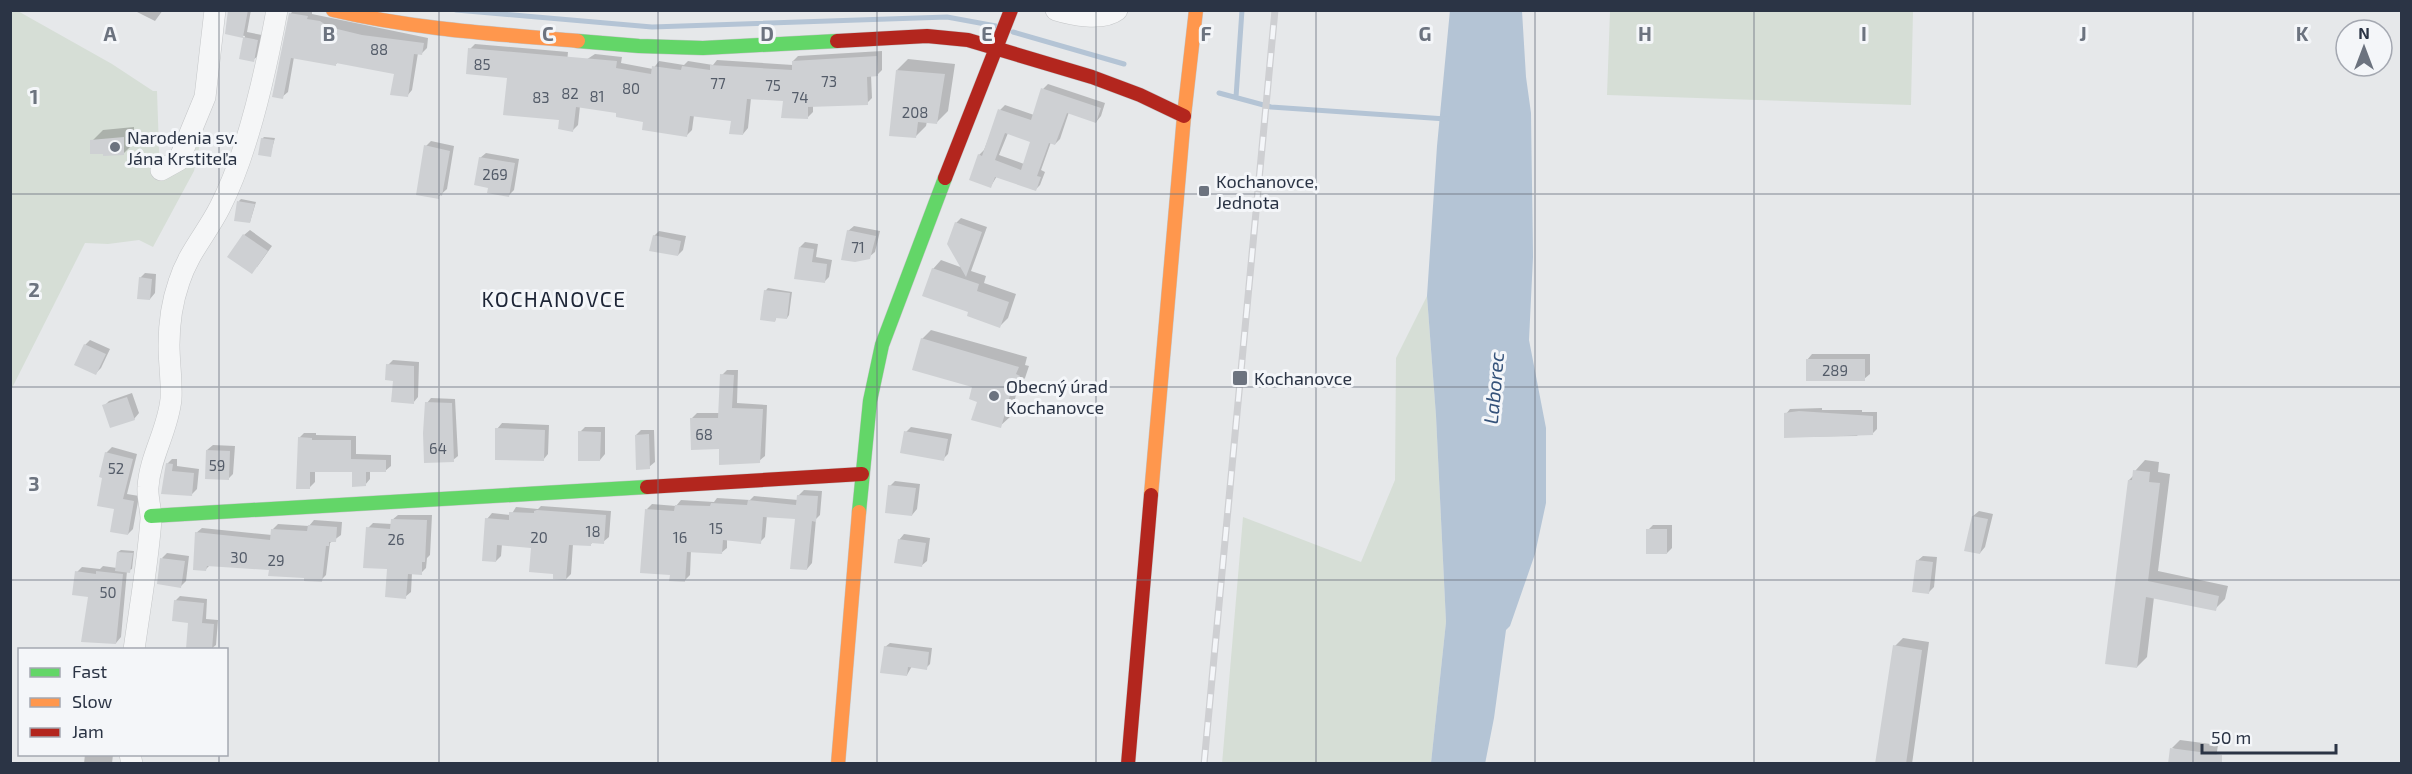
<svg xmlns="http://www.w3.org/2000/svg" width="2412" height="774" font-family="'Exo 2',sans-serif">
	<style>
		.green { fill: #d6ded6 }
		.water { fill: #b4c4d5 }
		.shadow { fill: #0003; fill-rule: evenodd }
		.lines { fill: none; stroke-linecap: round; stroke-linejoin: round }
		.stream { stroke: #b4c4d5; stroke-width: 5 }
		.building { fill: #ced0d3; fill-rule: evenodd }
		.street-casing { stroke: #c4c6c8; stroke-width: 22 }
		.fast-casing { stroke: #c4c6c8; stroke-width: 15 }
		.slow-casing { stroke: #c4c6c8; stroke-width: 15 }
		.jam-casing { stroke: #c4c6c8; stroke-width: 15 }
		.street { stroke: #f5f6f7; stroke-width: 21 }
		.fast { stroke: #63d668; stroke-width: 14 }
		.slow { stroke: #ff974d; stroke-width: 14 }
		.jam { stroke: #b3261e; stroke-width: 14 }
		.rail-casing { stroke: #cecfd2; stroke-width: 7 }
		.rail { stroke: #f4f6f9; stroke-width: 4.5; stroke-dasharray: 14; stroke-linecap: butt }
		.grid { fill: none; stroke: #6c737f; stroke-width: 1.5; stroke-opacity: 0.55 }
		.poi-dot { fill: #6c737f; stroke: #f4f6f9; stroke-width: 2 }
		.labels { text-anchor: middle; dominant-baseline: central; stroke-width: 6; stroke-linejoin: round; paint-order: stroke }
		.number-label { font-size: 15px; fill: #545c69 }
		.poi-label { font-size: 18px; fill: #2b3445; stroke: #f4f6f9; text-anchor: start }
		.water-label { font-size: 20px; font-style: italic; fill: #34527a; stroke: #f4f6f9 }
		.quarter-label { font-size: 21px; letter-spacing: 1.5px; fill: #1d2536; stroke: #f4f6f9 }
		.grid-label { font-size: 20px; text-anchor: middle; font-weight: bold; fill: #6c737f; stroke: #f4f6f9; stroke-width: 6; stroke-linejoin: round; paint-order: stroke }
	</style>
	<rect width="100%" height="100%" fill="#e6e8ea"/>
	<!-- green -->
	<path class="green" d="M16,10L112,64L153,91H157L160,178L208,107L194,171L153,247L139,240L108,244L85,243L11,390L10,11Z
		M1610,11H1913L1911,105L1607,95Z
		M1427,296L1436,416L1446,622L1431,763L1222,764L1243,517L1361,562L1395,480L1396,358Z"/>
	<!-- water -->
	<path class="water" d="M1450,10L1522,11L1526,77L1531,113L1533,257L1529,340L1546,428V503L1535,554L1510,626L1506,630L1494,718L1485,764L1431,763L1446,622L1436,416L1427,296L1437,146Z"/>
	<!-- shadow -->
	<path class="shadow" d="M133,10H163L155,21Z
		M229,10H251L247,32L262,35L258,56L253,60L240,58L245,36L227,33Z
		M294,10L312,11V14L428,38L427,48L422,53H418L412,90L407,96L395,73L338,62L335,65L294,57L288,92L282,97L291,13Z
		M475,44L568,52L566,73L595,54L622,57L621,63L653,69L659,61L684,65L688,61L713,65L717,60L793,65V61L798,56L882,51V70L877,75H871L872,98L867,103L813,106V112L807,118L785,100L751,98L748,128L743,134L733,119L694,115L692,130L686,136L618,112L580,106L578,125L573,130L509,77L470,49Z
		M908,59L955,64L948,111L937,122L927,121L926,126L916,136L897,70Z
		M1048,84L1105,103L1101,116L1096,122L1069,112L1060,139L1055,144L1051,142L1041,170L1045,172L1040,185L1035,190L997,176L991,186L979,155L984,150L1000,110L1005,105L1034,115L1043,89ZM1008,133L1032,141L1024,164L999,155Z
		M134,127V143L123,154L92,141L103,130Z
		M264,137L275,138L270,155L262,139Z
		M431,141L454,146L447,189L438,197L426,146Z
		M486,153L519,159L514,190L509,195L489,186L480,158Z
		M241,199L256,202L250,222L239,201Z
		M961,218L987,227L971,271L986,276L984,283L1016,294L1008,318L1000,326L970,311L933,269L941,260L963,268L956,223Z
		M854,226L880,231L875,252L869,257L848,231Z
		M250,230L272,246L257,267L244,235Z
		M659,231L686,236L683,250L678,255L654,236Z
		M805,242L818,244L816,257L832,260L829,277L824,282L800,247Z
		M145,273L156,274L155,293L150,299L140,278Z
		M768,288L792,292L789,315L787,318L777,316L775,321L765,291Z
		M931,330L1027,357L1025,365L1029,366L1025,378L1019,384L1010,417L1000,426L978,401L974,386L922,339Z
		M90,340L110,349L101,368L96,373L85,345Z
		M1812,354H1870V374L1864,379L1807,360Z
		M393,360L419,362L418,397L413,403L395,379L388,365Z
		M727,370H738L737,403L767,405L765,456L759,461L692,418L697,413H720L722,375Z
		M132,393L139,413L134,419L104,406L109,401Z
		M431,398L455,399L458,456L453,460L427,403Z
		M1822,408V410H1862V412H1877V429L1872,434L1859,433L1857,436L1786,437V414L1790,409Z
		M502,423L549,425L548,454L543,460L497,429Z
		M585,427H605V454L600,460L580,432Z
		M911,427L952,434L948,454L943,459L906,432Z
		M641,430H654L655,462L649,467L636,435Z
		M304,433H316V435L356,436V454L391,455V466L385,471H370V479L365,485L354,471H315V482L309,488L299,438Z
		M213,445L235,446L233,474L228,479L207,450Z
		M112,447L137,454L127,494L139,496L133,529L128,534L103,477L106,453Z
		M172,459H177V466L199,469L197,489L191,495L163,493L167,464Z
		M2145,460L2159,462L2158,472L2170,474L2158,571L2228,586L2225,599L2215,609L2154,597L2147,657L2137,667L2129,480L2134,475L2135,471Z
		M895,481L920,484L917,509L912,515L890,486Z
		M804,490L822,491L820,515L816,519L812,563L807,569L796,518L767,515L765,537L760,542L727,539V548L721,553L691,550L690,575L685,580L671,574L647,509L652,504L676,506L681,500L714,502L717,498L750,500L754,496L798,500V496Z
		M541,506L611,511L609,537L603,542L594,541L590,545L573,544L571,574L566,579L555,573L533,547L502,544L501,556L496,561L487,519L492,513L511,515L516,507L538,509Z
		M1979,511L1993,514L1985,547L1980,553L1973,516Z
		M398,515H432L430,555L427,558L426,568L421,573H412L411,592L405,597L368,528L373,523L392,524V520Z
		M314,520L342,522L341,535L330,543L326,575L321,580L270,568L211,564L206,569L196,533L202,528L272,535L273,529L278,524L309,526Z
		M1653,525H1672V548L1667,553L1648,530Z
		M904,534L930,538L927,561L921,566L899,540Z
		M121,550L134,551L132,569L127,571L121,637L116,643L77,572L82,567L100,569L103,566L117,568L118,552Z
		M167,553L189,556L186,581L181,586L162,558Z
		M1923,556L1937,557L1934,587L1928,593L1917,561Z
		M180,596L207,599L206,619L218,620L216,645L211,649L175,601Z
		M1903,638L1929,642L1912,764H1876L1895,646Z
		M890,643L932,648L930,664L926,668L912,666L907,675L885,647Z
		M2180,740L2218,745L2215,764L2172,748Z
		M85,754H113L112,764H84Z"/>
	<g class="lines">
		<!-- stream -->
		<path class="stream" d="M456,10L652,27L947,17L996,26
			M1013,32L1124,64
			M1219,93L1271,107L1446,119
			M1236,97L1242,10"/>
	</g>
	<!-- building -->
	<path class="building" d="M228,10H248L243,37L258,40L254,62L239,59L243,38L225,34Z
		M289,13L308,16L307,19L320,21L329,27L362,35L424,43L422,55L414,54L408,97L390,95L394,74L336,63V66L291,58L283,99L272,97Z
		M468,48L617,61L616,68L651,74L652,66L681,70L682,66L710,70V65L792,70V61L877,56L878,76L867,77L868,105L808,107V119L781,118L783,101L747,99L743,135L729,134L731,121L690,116L687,137L642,130L643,122L616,117V113L576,107L573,132L558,129L559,120L503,115L507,78L466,74Z
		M896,70L945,74L937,124L918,122L916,138L889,136Z
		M1041,88L1101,108L1096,123L1067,113L1055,145L1049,143L1037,176L1041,177L1036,191L995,177L991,188L969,180L978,154L982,156L998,109L1031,120ZM1005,133L1030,142L1021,170L995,160Z
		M124,137V155L103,156V154H90V140Z
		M261,138L274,140L271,157L258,155Z
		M424,145L450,151L442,196L439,195V199L416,195Z
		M479,157L515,163L509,197L487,193L488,188L474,185Z
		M237,201L255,204L250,223L234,221Z
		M955,222L982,232L966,277L947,244Z
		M847,230L876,236L870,259L855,262L841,260Z
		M243,234L268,251L252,274L227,257Z
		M653,235L681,241L678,256L649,251Z
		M799,247L814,249L812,262L827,264L825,283L794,279Z
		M932,268L979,284L977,291L1009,302L1000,328L967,316L968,312L922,296Z
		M139,277L152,279L150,300L137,299Z
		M764,290L790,293L787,319L776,318L775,322L760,320Z
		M921,338L1019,367L1016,374L1020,376L1016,389L1012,388L1001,428L971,420L977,402L969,399L972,387L912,370Z
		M84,344L106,354L96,375L74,365Z
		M1806,359H1865V381H1806Z
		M386,364L414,366V404L391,402L393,381L385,380Z
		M720,374L734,375L732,408L763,409L760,463L719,465V449L691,450L690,418H718Z
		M127,397L135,420L110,428L102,405Z
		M425,402L452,403L454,462L424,463L423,433Z
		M1799,411L1873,416V435L1784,438V413Z
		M495,428L545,430L544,461L495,460Z
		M578,431L601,432L600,461H578Z
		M904,431L948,439L944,461L900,453Z
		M649,434L650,469L636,470L635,435Z
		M298,437L312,438V440H351V459L386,460V472H366V486L352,487V472H310V489H296Z
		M206,450L230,451L229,480L205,479Z
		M105,452L133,459L123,499L134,501L128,535L110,532L114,509L97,506L102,478L99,477Z
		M166,463L173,464L172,471L194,473L192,496L161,494Z
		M2133,470L2150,472L2149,482L2160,483L2148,581L2219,596L2216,611L2146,597L2137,668L2105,664L2128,480H2132Z
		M888,485L916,488L912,516L885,513Z
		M797,495L818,496L816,522L812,521L807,570L790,569L795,519L763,517L761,544L723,540L722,554L687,552L685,582L669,581L670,575L640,573L645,509L674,511L675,505L710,506L711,503L747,505L748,500L796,505Z
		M537,510L606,515L604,544L591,543V546L569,545L566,580L553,579V574L529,572L531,548L497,545L496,562L482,561L485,518L509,520V512L534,513V511Z
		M1972,516L1988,519L1980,554L1964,551Z
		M391,519L427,520L425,562H422V575L408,574L406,599L385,597L387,569L363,568L366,527L390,529Z
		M308,525L337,527L336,542H329V546H326L322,582L304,581V578L268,576L269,570L207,566L206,571L193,570L195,532L270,540L271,529L307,531Z
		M1646,529H1667V554H1646Z
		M898,539L926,543L922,567L894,563Z
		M117,552L133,553L130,573L115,571Z
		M160,558L185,561L181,588L157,584Z
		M1916,560L1933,562L1929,594L1912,592Z
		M75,571L96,574V571L123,574L116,644L81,642L88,597L72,595Z
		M174,600L204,603L202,623L214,624L212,650L186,649L188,623L172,621Z
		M1893,645L1922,650L1906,764H1875Z
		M884,646L929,652L927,670L908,667L907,676L880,673Z
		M2170,748L2222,755V764H2168Z"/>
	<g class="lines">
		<!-- street casing -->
		<g class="street-casing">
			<path id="street" d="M1056,10C1072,15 1103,21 1117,10
				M161,170L179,160L205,97L215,10
				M134,650C140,606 148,562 151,519C151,508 147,497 148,487C150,456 168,430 171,399C172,381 169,363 169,345C169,324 172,302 179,282C188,253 207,233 220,207C248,153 266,70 277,10
				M130,754L132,764"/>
		</g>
		<!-- fast casing -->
		<g class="fast-casing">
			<path id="fast" d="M578,41L639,46L703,48L837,41
				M859,512L870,401L882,345L945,178
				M151,516L647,487"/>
		</g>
		<!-- slow casing -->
		<g class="slow-casing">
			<path id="slow" d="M333,10C413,29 496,34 578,41
				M1151,495L1184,116L1196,10
				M838,764L859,512"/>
		</g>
		<!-- jam casing -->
		<g class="jam-casing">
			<path id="jam" d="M837,41L927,36L968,40L1092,77L1140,95L1184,116
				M945,178L1011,10
				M647,487L862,474
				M1128,764L1151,495"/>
		</g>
		<!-- street -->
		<use href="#street" class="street"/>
		<!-- fast -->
		<use href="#fast" class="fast"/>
		<!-- slow -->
		<use href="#slow" class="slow"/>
		<!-- jam -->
		<use href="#jam" class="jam"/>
		<!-- rail casing -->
		<g class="rail-casing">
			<path id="rail" d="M1204,764L1275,10"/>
		</g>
		<!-- rail -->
		<use href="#rail" class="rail"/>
	</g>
	<!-- grid -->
	<path class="grid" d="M219,10V650M439,10V764M658,10V764M877,10V764M1096,10V764M1316,10V764M1535,10V764M1754,10V764M1973,10V764M2193,10V764M10,194H2402M10,387H2402M10,580H2402M219,754V764"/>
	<!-- markers -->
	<g class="poi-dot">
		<circle cx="115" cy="147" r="6"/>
		<rect x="1198" y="185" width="12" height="12" rx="3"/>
		<rect x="1232" y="370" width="16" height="16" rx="3"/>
		<circle cx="994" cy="396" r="6"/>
	</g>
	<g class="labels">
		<!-- number labels -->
		<g class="number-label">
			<text x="379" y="49">88</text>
			<text x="482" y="64">85</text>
			<text x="829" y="81">73</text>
			<text x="718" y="83">77</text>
			<text x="773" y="85">75</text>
			<text x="631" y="88">80</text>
			<text x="570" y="93">82</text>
			<text x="597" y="96">81</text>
			<text x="541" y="97">83</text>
			<text x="800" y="97">74</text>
			<text x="915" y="112">208</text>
			<text x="495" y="174">269</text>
			<text x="858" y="247">71</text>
			<text x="1835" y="370">289</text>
			<text x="704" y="434">68</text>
			<text x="438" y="448">64</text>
			<text x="217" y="465">59</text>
			<text x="116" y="468">52</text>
			<text x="716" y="528">15</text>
			<text x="593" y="531">18</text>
			<text x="539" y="537">20</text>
			<text x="680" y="537">16</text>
			<text x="396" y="539">26</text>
			<text x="239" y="557">30</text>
			<text x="276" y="560">29</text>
			<text x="108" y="592">50</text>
		</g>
		<!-- poi labels -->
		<g class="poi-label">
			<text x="127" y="137">Narodenia sv.<tspan x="127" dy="21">Jána Krstiteľa</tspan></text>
			<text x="1216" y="181">Kochanovce,<tspan x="1216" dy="21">Jednota</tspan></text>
			<text x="1254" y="378">Kochanovce</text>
			<text x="1006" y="386">Obecný úrad<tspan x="1006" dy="21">Kochanovce</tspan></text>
		</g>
		<!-- water labels -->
		<g class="water-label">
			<text transform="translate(1493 388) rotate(-85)">Laborec</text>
		</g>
		<!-- quarter labels -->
		<g class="quarter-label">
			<text x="554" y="298">KOCHANOVCE</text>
		</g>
	</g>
	<g class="grid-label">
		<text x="110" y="41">A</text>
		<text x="329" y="41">B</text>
		<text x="548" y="41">C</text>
		<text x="767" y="41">D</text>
		<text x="987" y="41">E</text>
		<text x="1206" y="41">F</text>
		<text x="1425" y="41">G</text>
		<text x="1645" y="41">H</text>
		<text x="1864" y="41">I</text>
		<text x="2083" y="41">J</text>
		<text x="2302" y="41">K</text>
		<text x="34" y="104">1</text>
		<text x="34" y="297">2</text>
		<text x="34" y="491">3</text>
	</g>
	<!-- border -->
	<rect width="2412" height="774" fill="none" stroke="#2b3445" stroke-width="24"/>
	<!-- legend -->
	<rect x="18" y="648" width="210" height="108" fill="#f4f6f9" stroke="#a4a8b1" stroke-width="1.5"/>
	<rect x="30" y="668" width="30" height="9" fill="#63d668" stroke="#a4a8b1" stroke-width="1.5"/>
	<text x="72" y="678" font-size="18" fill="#2b3445">Fast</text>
	<rect x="30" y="698" width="30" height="9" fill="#ff974d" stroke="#a4a8b1" stroke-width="1.5"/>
	<text x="72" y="708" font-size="18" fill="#2b3445">Slow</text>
	<rect x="30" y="728" width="30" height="9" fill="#b3261e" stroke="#a4a8b1" stroke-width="1.5"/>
	<text x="72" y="738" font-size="18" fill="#2b3445">Jam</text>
	<!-- north arrow -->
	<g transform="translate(2364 48)"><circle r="28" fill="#f4f6f9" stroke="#a4a8b1" stroke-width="1.5"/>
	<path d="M0-4.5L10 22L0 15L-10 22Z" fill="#6c737f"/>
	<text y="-9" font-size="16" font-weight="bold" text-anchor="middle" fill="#2b3445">N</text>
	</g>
	<!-- scale -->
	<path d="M2202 744v9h134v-9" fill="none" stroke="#2b3445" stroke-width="3"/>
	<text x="2211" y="744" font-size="18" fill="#2b3445" stroke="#f4f6f9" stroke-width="4.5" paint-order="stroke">50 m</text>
</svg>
